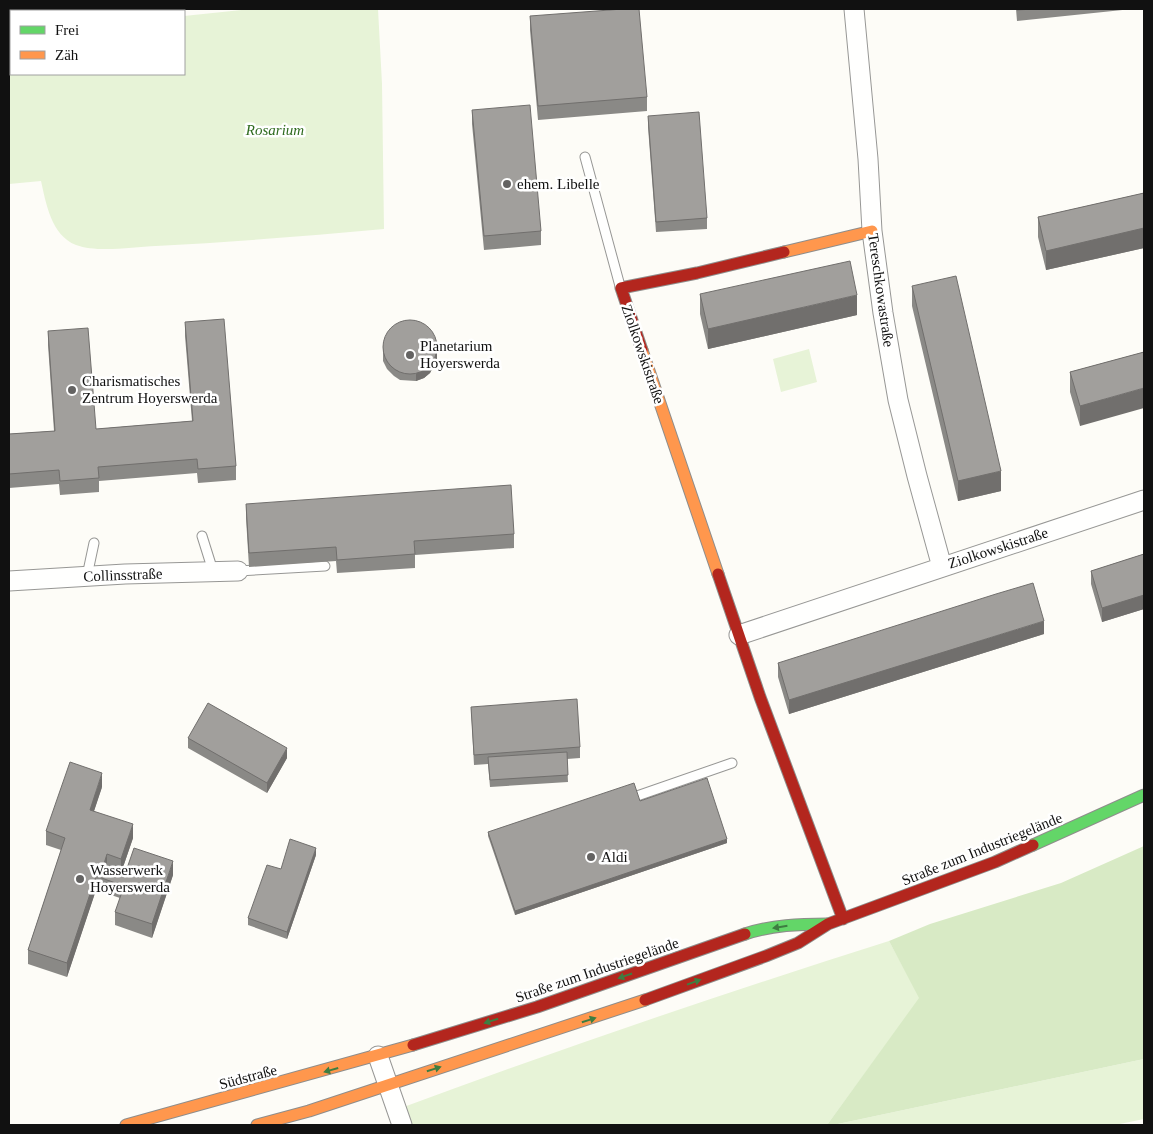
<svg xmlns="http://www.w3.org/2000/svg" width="1153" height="1134" font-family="'Times New Roman',serif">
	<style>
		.green { fill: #e7f3d7 }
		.forest { fill: #d8eac5 }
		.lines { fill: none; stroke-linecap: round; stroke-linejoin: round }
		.lane-casing { stroke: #979795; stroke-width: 11 }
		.street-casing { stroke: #979795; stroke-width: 21 }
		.fast-casing { stroke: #8e8d8b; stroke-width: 13 }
		.slow-casing { stroke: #8e8d8b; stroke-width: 13 }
		.jam-casing { stroke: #8e8d8b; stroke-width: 13 }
		.lane { stroke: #fffffe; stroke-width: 9 }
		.street { stroke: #fffffe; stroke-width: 19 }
		.fast { stroke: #63d668; stroke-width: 11 }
		.slow { stroke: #ff974d; stroke-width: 11 }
		.jam { stroke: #b3261e; stroke-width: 11 }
		.wall { fill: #8a8986 }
		.shaded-wall { fill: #716f6d }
		.building { fill: #a19f9c; stroke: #716f6d }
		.oneway { fill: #3e7d41 }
		.poi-dot { fill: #646362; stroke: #fff; stroke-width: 2 }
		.labels { text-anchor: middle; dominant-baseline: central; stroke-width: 5; stroke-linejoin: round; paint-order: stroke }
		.park-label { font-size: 15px; font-style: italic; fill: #2f6b1f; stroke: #fff }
		.poi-label { font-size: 15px; fill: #111; stroke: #fff; text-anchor: start }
		.street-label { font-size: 15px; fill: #111; stroke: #fff }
	</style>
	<rect width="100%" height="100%" fill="#fdfcf7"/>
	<!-- green -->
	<path class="green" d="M251,9H378L382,84L384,229C308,236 232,242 156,246C132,247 98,253 76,245C51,235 46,203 41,181L9,184V27H11V74H184V16Z
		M809,349L817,382L781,392L773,359Z
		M889,941L920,998L827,1125H409L401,1108C562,1048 725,993 889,941Z
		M1144,1059V1119L1115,1125H833Z"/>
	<!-- forest -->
	<path class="forest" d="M1144,846V1059L833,1125H827L919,998L889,941L930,924L1061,883Z"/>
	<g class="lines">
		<!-- lane casing -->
		<g class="lane-casing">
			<path id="lane" d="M585,157L620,286
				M202,536L213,571
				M238,571L325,566
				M87,576L94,543
				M637,796L732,763"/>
		</g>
		<!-- street casing -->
		<g class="street-casing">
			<path id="street" d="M854,9L868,159L872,231L883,313L898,400L917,476L942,567
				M9,581L125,574L238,571
				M739,635L1144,500
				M378,1056L402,1125"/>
		</g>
		<!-- fast casing -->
		<g class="fast-casing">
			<path id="fast" d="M1033,845L1144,795
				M745,934C772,925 800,924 827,924"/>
		</g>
		<!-- slow casing -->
		<g class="slow-casing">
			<path id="slow" d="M784,252L872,231
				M642,350L718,574
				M126,1125L413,1045
				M257,1125L309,1111L645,1000"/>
		</g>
		<!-- jam casing -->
		<g class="jam-casing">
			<path id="jam" d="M642,350L621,288L697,273L784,252
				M718,574L760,697L843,919
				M645,1000L766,956L798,943L828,924L995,862L1033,845
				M413,1045L537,1007L745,934"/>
		</g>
		<!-- lane -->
		<use href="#lane" class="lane"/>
		<!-- street -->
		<use href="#street" class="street"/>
		<!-- fast -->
		<use href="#fast" class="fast"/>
		<!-- slow -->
		<use href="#slow" class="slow"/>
		<!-- jam -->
		<use href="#jam" class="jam"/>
	</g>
	<!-- wall -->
	<path class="wall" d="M9,9H118V11H11V21L9,22Z
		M1016,9H1132L1017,21Z
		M530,16L647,97V111L538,120L530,30Z
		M472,110L541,231V245L484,250L472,124Z
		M648,116L707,218V229L656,232L648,127Z
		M1144,193V248L1046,270L1038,237V217Z
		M912,286L1001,491L958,501L912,306Z
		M700,294L857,315L708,349L700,314Z
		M185,322L236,466V480L198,483L197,473L99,481V492L60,495L59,484L9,488V434L54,431L48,345V331L96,429L192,421L185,336Z
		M383,345L437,359L430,373L424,378L416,381L400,380L394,376L387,369L383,361Z
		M1144,352L1080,426L1070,392V372Z
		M246,504L514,534V548L415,555V568L337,573L336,561L249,567L246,518Z
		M1144,554V609L1102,622L1091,584V571Z
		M1044,634L789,714L778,677V663Z
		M471,707L580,747V758L567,759L568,782L490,787L488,764L474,765Z
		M188,738L287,758L267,793L188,748Z
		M102,787L94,811L133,838L121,873L107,868L106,871L124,877L173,875L152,938L115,925V912L120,898L96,890L67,977L28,964V950L61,850L46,845V831Z
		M640,801L727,843L515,915L488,836V832Z
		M316,855L287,939L248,925V918L281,869Z"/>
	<!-- shaded-wall -->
	<path class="shaded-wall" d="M1144,228V248L1046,270V251Z
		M857,295V315L708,349V329Z
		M437,344V359L430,373L424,378L416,381V374Z
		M1144,388V408L1080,426V406Z
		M1001,471V491L958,501V481Z
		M1144,595V609L1102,622V608Z
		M1044,621V634L789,714V700Z
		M287,748V758L267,793V783Z
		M102,773V787L90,823V810Z
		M133,824V838L121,873V859Z
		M727,839V843L515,915V911Z
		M316,848V855L287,939V932Z
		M107,854V868L104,879L102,870Z
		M173,861V875L152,938V924Z
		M96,876V890L67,977V963Z"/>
	<!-- building -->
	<path class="building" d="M623,9H639L647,97L538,106L530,16Z
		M1017,9H1034L1017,10Z
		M530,105L541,231L484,236L472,110Z
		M699,112L707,218L656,222L648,116Z
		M1144,193V228L1046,251L1038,217Z
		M850,261L857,295L708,329L700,294Z
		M956,276L1001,471L958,481L912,286Z
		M224,319L236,466L198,469L197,459L98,467L99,478L60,481L59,470L9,474V434L55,431L48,331L88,328L96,429L193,421L185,322Z
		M383 347a27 27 0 1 1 54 0a27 27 0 1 1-54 0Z
		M1144,352V388L1080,406L1070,372Z
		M511,485L514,534L414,541L415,554L337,560L336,547L249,553L246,504Z
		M1144,554V595L1102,608L1091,571Z
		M1033,583L1044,621L789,700L778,663L996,594Z
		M577,699L580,747L474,755L471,707Z
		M208,703L287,748L267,783L188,738Z
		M567,752L568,775L490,780L488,757Z
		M70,762L102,773L90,810L133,824L121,859L107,854L102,870L124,877L134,848L173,861L152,924L115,912L124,886L96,876L67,963L28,950L65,838L46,831Z
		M707,778L727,839L515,911L488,832L634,783L640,801Z
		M290,839L316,848L287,932L248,918L267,865L281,869Z"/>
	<!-- one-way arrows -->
	<defs><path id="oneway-solid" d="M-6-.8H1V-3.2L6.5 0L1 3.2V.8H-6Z" transform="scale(1.25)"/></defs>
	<g class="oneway">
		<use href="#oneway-solid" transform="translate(780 927) rotate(171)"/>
		<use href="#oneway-solid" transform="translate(625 976) rotate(161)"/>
		<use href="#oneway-solid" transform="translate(694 982) rotate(-20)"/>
		<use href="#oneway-solid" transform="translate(589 1020) rotate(-18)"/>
		<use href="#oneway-solid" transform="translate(491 1021) rotate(163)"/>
		<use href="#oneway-solid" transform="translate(434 1069) rotate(-18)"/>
		<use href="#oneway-solid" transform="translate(331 1070) rotate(164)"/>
	</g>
	<!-- markers -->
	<g class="poi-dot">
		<circle cx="507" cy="184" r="5"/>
		<circle cx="410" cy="355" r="5"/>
		<circle cx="72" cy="390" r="5"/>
		<circle cx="591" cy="857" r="5"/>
		<circle cx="80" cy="879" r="5"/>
	</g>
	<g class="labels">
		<!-- park labels -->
		<g class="park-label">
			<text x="275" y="130">Rosarium</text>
		</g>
		<!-- poi labels -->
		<g class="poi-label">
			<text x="517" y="184">ehem. Libelle</text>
			<text x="420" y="346">Planetarium<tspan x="420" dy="17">Hoyerswerda</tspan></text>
			<text x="82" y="381">Charismatisches<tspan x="82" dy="17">Zentrum Hoyerswerda</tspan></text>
			<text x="601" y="857">Aldi</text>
			<text x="90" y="870">Wasserwerk<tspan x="90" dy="17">Hoyerswerda</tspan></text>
		</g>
		<!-- street labels -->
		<g class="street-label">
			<text transform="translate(881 290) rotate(82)">Tereschkowastraße</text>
			<text transform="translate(643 354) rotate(71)">Ziolkowskistraße</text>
			<text transform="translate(998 548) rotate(-18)">Ziolkowskistraße</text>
			<text transform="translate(123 575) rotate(-2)">Collinsstraße</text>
			<text transform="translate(982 849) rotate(-22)">Straße zum Industriegelände</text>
			<text transform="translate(597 970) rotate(-19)">Straße zum Industriegelände</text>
			<text transform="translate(248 1077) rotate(-15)">Südstraße</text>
		</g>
	</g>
	<!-- border -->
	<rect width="1153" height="1134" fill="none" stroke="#111111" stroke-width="20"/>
	<!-- legend -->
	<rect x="10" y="10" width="175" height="65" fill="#ffffff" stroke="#a0a0a0"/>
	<rect x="20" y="26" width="25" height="8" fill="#63d668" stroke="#a0a0a0"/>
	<text x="55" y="35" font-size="15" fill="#111111">Frei</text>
	<rect x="20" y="51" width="25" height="8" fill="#ff974d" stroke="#a0a0a0"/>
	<text x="55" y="60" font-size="15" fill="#111111">Zäh</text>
</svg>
